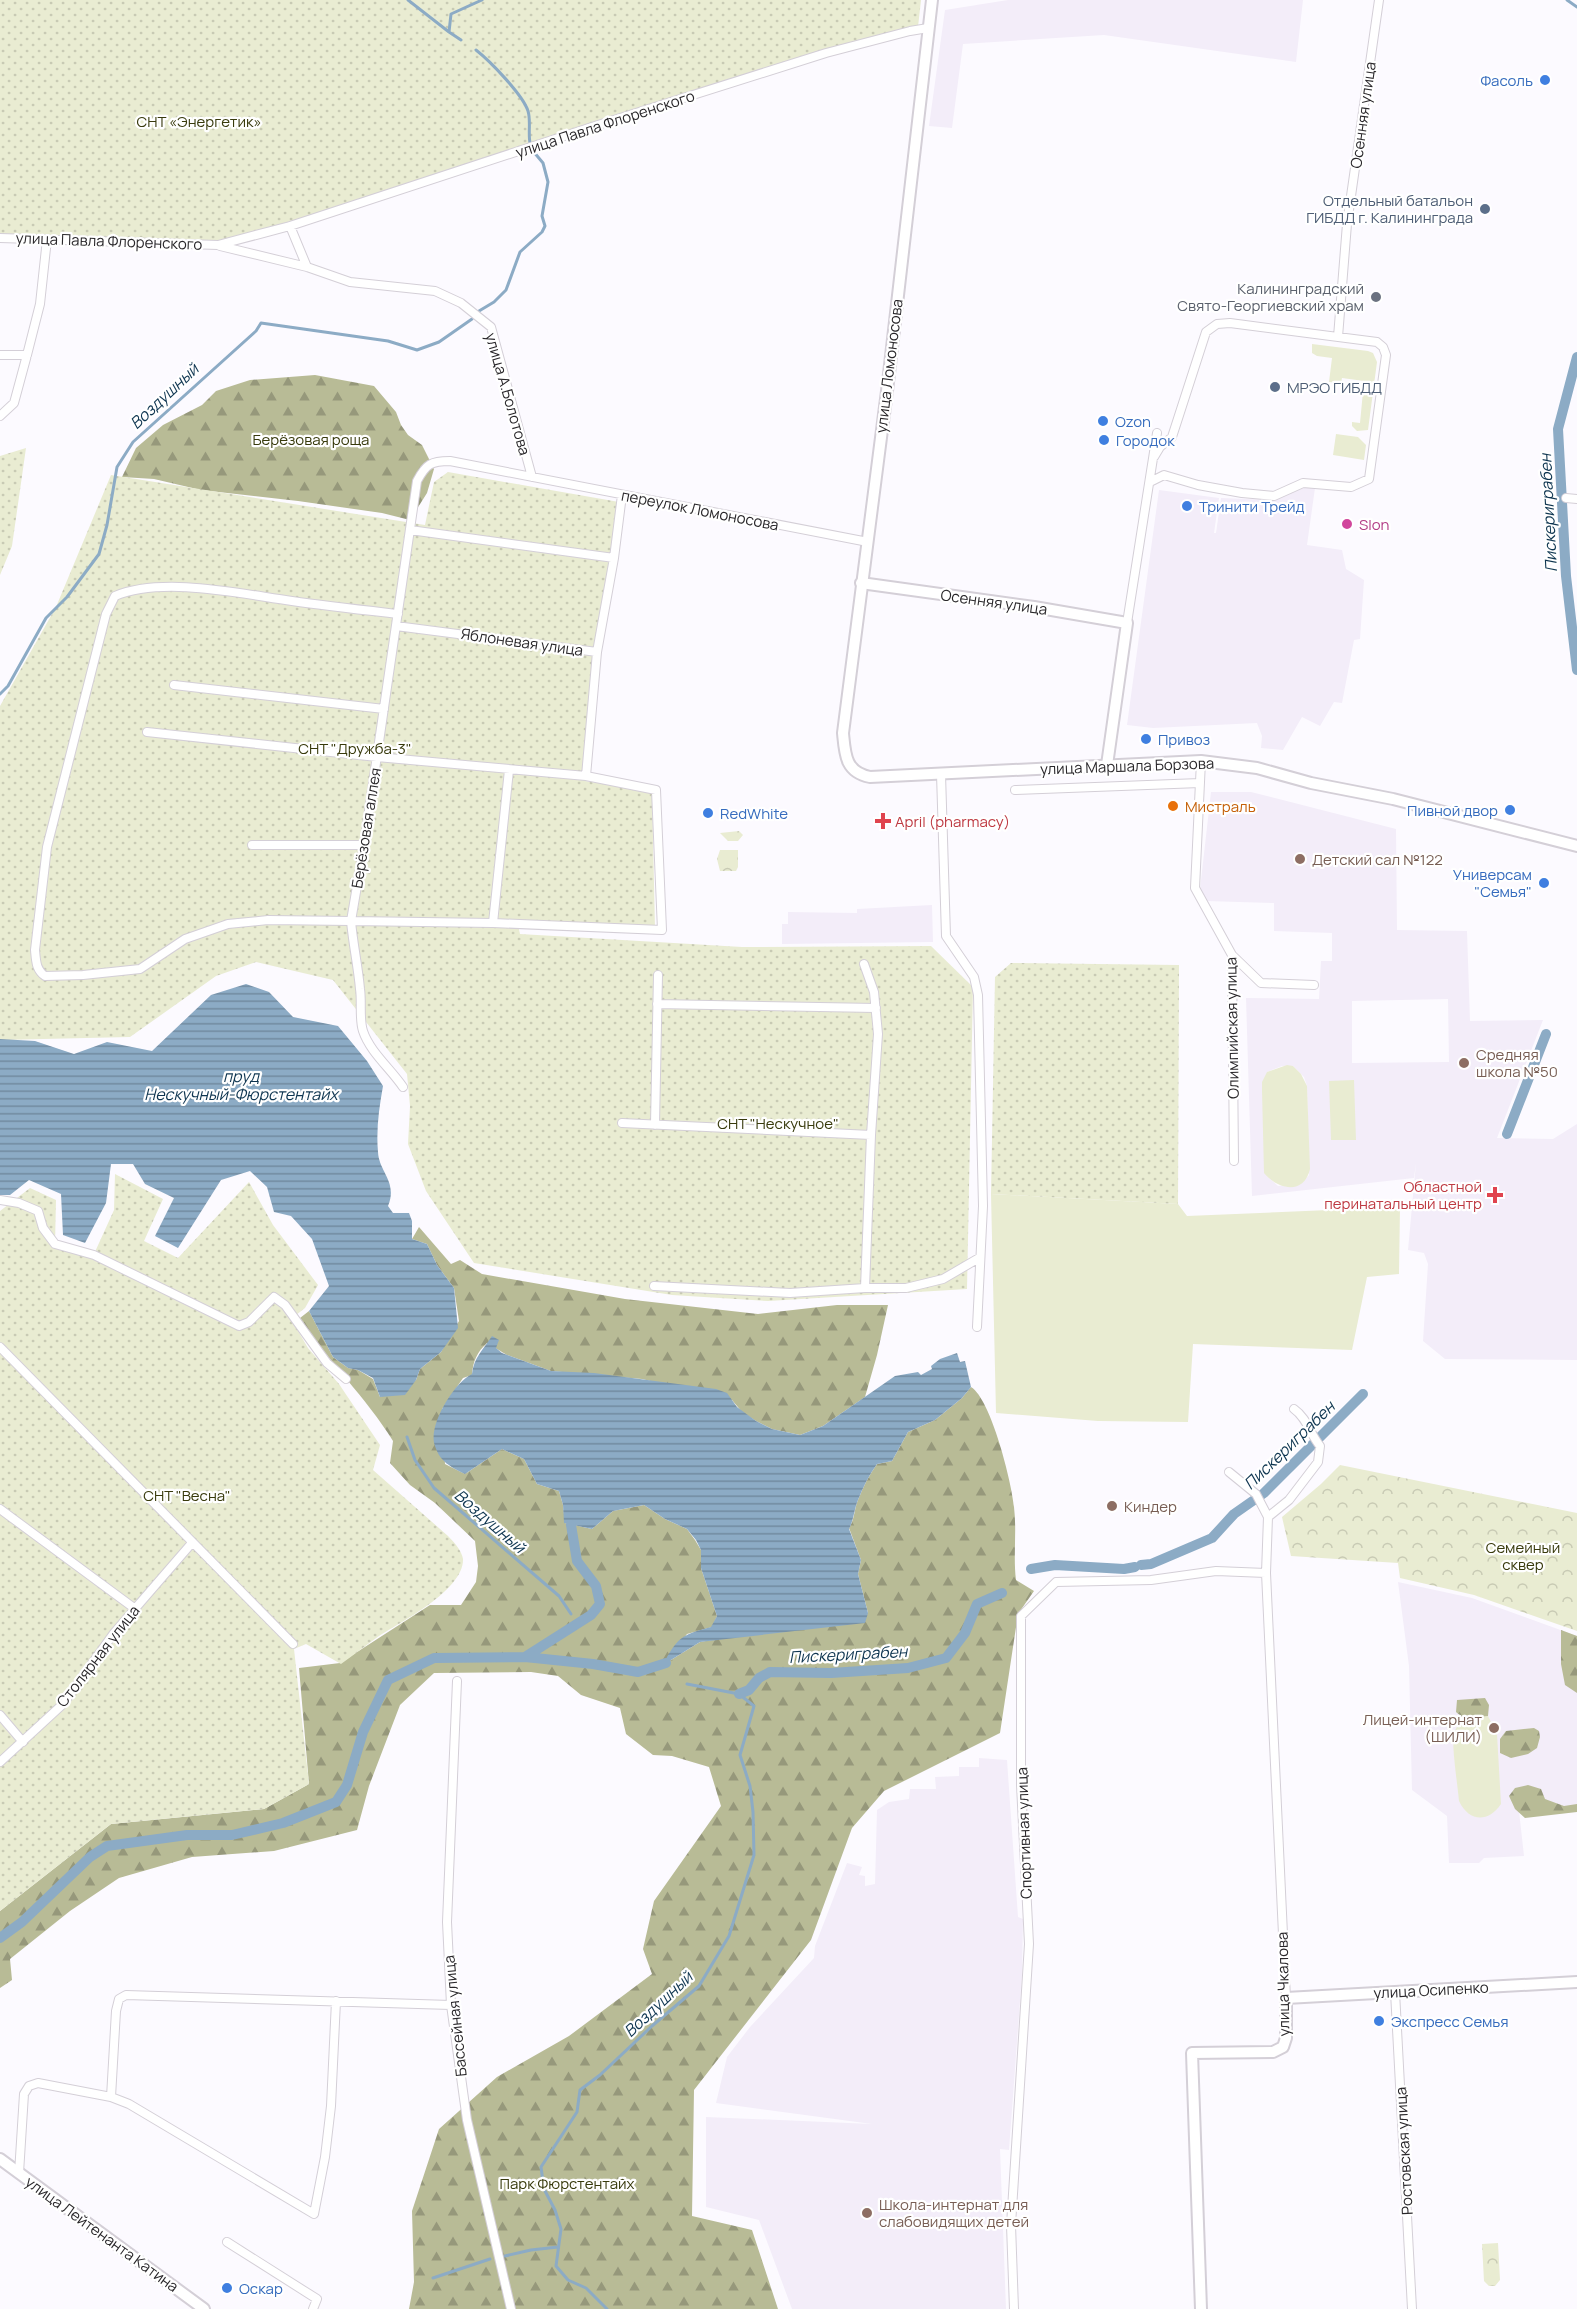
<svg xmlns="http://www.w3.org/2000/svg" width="1577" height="2309" font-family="Manrope,sans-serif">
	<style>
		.built { fill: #f3edf9; fill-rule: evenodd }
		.grass { fill: #e9ecd2 }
		.forest { fill: url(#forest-firs) }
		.park { fill: url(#park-crowns) }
		.garden { fill: url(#garden-dots) }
		.water { fill: url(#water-rules) }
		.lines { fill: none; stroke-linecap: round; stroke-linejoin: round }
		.stream { stroke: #8cabc5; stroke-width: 3 }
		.canal { stroke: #8cabc5; stroke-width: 10 }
		.minor-casing { stroke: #d4cfd7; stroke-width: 10 }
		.tertiary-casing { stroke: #d4cfd7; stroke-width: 14 }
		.secondary-casing { stroke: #d4cfd7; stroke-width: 14 }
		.minor { stroke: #fff; stroke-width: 8 }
		.tertiary { stroke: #fff; stroke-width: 10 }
		.secondary { stroke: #fff; stroke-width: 10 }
		.shop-dot { fill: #3f7fe0; stroke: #fff; stroke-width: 2 }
		.service-dot { fill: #5c6f8a; stroke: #fff; stroke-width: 2 }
		.worship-dot { fill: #6b7280; stroke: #fff; stroke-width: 2 }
		.hotel-dot { fill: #d1479c; stroke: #fff; stroke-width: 2 }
		.food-dot { fill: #e8710a; stroke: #fff; stroke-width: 2 }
		.health-dot { fill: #e0444e; stroke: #fff; stroke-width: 2 }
		.education-dot { fill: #8d6e63; stroke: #fff; stroke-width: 2 }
		.labels { text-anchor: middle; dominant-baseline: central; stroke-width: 4.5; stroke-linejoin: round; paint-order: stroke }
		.shop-label { font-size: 15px; fill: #366cbe; stroke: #fff; text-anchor: start }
		.street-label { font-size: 15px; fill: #29272a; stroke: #fff }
		.park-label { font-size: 15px; fill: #383a0c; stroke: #fff }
		.service-label { font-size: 15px; fill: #4e5e75; stroke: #fff; text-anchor: end }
		.worship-label { font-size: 15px; fill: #5b616d; stroke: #fff; text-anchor: end }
		.hotel-label { font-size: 15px; fill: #b23c85; stroke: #fff; text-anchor: start }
		.food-label { font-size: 15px; fill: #c56008; stroke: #fff; text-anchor: start }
		.health-label { font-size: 15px; fill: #be3a42; stroke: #fff; text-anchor: start }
		.education-label { font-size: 15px; fill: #785e54; stroke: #fff; text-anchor: start }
		.water-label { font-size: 16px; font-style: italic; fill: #0e3550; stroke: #fff }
	</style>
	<defs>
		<pattern id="forest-firs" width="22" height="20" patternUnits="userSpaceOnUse" patternTransform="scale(1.5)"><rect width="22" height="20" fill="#b8bb96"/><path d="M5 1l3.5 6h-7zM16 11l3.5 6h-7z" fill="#96987b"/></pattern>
		<pattern id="park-crowns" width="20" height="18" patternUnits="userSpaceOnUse" patternTransform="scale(1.5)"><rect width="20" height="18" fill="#e9ecd2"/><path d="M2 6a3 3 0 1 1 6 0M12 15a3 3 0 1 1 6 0" fill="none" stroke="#c8cab4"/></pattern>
		<pattern id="garden-dots" width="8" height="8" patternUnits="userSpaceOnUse" patternTransform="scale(1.5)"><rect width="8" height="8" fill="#e9ecd2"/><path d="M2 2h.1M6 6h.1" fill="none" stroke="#c8cab4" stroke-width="1.8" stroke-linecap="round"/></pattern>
		<pattern id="water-rules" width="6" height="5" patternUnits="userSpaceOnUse" patternTransform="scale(1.5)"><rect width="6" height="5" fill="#8cabc5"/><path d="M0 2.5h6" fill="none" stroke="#728ba0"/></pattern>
	</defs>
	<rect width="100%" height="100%" fill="#fcfaff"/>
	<!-- built -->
	<path class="built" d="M1008,0H1303L1296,62L1104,35L963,44L952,128L929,126L945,10Z
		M1304,488H1315L1307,545L1342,550L1346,569L1364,580L1360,639L1354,640L1342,703L1334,702L1320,726L1302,717L1283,750L1261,748L1262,736L1257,723L1153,728L1127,725L1159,490L1219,498L1214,533H1216L1221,498L1272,500Z
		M1211,792H1251L1396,829L1397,930L1467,931L1470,1021L1543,1020L1497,1138L1553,1139L1577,1124V1360L1445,1359L1423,1341L1428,1264L1424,1253L1408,1250L1416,1163L1414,1178L1252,1196L1246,998L1319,999L1321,961H1332V933L1274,931V903L1206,901L1200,889ZM1448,999L1449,1062L1352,1063V1001ZM1282,1066H1293L1304,1077L1307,1086L1309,1175L1302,1183L1278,1186L1267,1176V1072Z
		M932,905L933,942L782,944V924H788V912L857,913V909Z
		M1398,1582L1472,1598L1577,1636V1807L1519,1811L1524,1856L1484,1858L1479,1863H1449L1447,1816L1412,1790L1409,1666Z
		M979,1758L1007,1760L1018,1917L1023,1919L1022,1974L1009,2150L1000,2149L1006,2309H792L759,2220L706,2207V2117L872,2124L716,2103L727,2057L750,2027L814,1958L815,1946L847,1863L862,1867L859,1875L865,1876V1886L875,1884L877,1810L889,1802L909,1799L910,1789H936L935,1777L959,1776V1767H979Z"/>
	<!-- grass -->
	<path class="grass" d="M1312,344L1368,351L1373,353L1377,362L1368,430L1357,431L1352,426V422L1360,423L1364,381L1342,378L1341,383L1329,382L1332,358L1317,356L1312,353Z
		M1336,434L1358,437L1366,445L1364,460L1333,455Z
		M1287,1065L1293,1066L1301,1074L1307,1086L1310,1169C1304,1196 1277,1189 1264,1173L1262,1091V1082L1267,1072Z
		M1354,1080L1356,1140H1331L1329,1081Z
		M991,1194L1178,1204L1187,1216L1400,1207L1399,1274L1367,1277L1352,1350L1193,1344L1188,1422L1098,1421L996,1413Z
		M1479,1715L1488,1716L1497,1734L1501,1804C1488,1823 1469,1822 1459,1801C1458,1788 1451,1743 1454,1734C1457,1721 1468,1717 1479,1715Z"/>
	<!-- forest -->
	<path class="forest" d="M315,375L374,386L396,412L401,425L408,435L422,445L434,469L427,493L410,520L382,513L298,501L201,490L154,479L122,477L136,448L163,425L202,405L216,391L250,380Z
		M419,1227L451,1264L460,1260L482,1274L625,1299L758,1314L837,1305H888L877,1355L865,1397L823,1426L800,1435L772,1429L756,1421L742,1412L732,1400L642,1379L551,1371L507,1355L487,1343C477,1352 473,1361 472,1375L463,1378L442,1409L445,1464L465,1474L502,1449L524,1459L537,1484L559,1491L563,1505L565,1523L592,1529L613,1511L644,1505L665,1519L687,1529L695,1540L701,1550V1568L717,1616L712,1627L687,1634L666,1663L700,1642L868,1613L858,1574L861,1560L849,1528C855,1519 854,1509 858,1500C863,1487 869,1475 877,1464L892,1461L908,1432L935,1420L962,1398L971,1387C991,1399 1012,1483 1014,1507C1017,1531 1013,1557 1016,1580L1034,1591L1018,1614L1000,1733L884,1791L852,1828L811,1940L694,2090L692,2216L752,2230L778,2309H409L414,2282L412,2211L439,2129L497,2077L569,2036L652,1974L643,1949L654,1901L721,1806L709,1767L672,1756L653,1755L626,1734L620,1708L581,1695L558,1676L531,1672L434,1673L400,1705L369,1786L357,1830L274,1851L192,1857L119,1878L70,1911L10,1959L12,1980L0,1988V1911L111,1824L264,1809L309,1784L299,1668L340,1663L430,1605H461L476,1582L478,1566L475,1541L435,1503L410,1485L390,1463L393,1441C366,1397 328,1362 300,1318L309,1311L333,1357L348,1368L358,1370L373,1379L380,1397L416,1380L420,1369L441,1352L459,1321L454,1288L437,1265L427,1244L412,1239Z
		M1561,1630L1577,1636V1693L1565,1685L1561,1664Z
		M1485,1698L1489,1705L1488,1716L1463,1718L1456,1712L1457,1700Z
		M1534,1728L1539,1731L1540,1737L1537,1748L1528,1754L1511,1758L1500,1753V1739L1506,1731Z
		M1528,1785L1541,1789L1545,1799L1564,1806L1577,1804V1812L1525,1818L1515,1809L1509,1796L1515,1788Z"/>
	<!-- park -->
	<path class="park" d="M739,831L743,835L738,841H728L720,833Z
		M720,850H738V867L736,871H720L717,859Z
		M1340,1465L1577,1513V1631L1474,1595L1400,1578L1398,1563L1291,1556L1282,1517L1321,1484Z
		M1498,2243L1500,2280L1495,2286H1489L1484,2281L1482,2244Z"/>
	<!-- garden -->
	<path class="garden" d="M0,0H921L918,27L329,214L213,243L0,239Z
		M26,448L12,546L0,575V456Z
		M448,472L619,502L585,781L652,791L655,929L518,925L520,934L742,947L931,946L973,987L967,1289L768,1301L672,1295L474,1263L426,1191L408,1144L410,1106L407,1074L333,980L256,962L216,976L130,1037L0,1040V706L56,607L111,475L425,525L434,482Z
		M1011,963L1179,965L1178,1204L991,1194L995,977Z
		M115,1174L163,1199L144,1241L178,1258L249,1182L273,1225L318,1285L305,1308L291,1319L308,1348L339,1384L380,1445L373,1470L448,1536C454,1542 462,1551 463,1559C464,1590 401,1622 379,1636C366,1645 354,1655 341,1664L306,1644L294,1649L309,1784L264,1809L111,1824L0,1911V1211L30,1188L56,1200L55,1244L94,1254L114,1210Z"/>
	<!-- water -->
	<path class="water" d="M246,984L269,992L293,1017L338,1026L367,1061L383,1086C379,1108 376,1130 378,1152C379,1172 398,1182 388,1206L393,1213H409L412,1221V1239L427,1244L437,1265L454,1288L458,1328L441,1352L420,1369L416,1380L405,1395L380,1397L373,1378L358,1370L348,1368L333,1357L309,1311L329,1286L312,1239L291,1216L274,1212L267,1187L250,1171L221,1180L178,1248L155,1236L174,1198L145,1184L133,1164H111L106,1203L85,1243L63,1235L61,1194L29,1180L10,1195H0V1039L35,1041L74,1054L107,1042L152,1051L211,995Z
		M492,1336L499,1340L496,1348L502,1353L551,1371L594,1373L716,1389L727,1393L737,1407L756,1421L772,1429L800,1435L823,1426L895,1376L918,1372L921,1375L932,1369L931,1366L940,1359L957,1353L960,1362L965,1361L971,1387L962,1398L935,1420L908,1432L892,1461L877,1464C869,1475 863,1487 858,1500C854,1510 854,1519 849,1529L861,1560L858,1574L868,1613L865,1623L700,1642L666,1663L665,1661C678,1636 685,1634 711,1627L717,1616L701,1568V1550L696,1540L687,1529L665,1519L644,1505L613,1511L592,1529L564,1523L563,1505L559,1491L537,1484L524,1459L502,1449L465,1474C451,1467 440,1462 435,1446C427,1427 454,1382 472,1374C474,1357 483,1350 492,1336Z"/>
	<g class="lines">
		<!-- stream -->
		<path class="stream" d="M408,0L449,32
			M1567,0L1577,7
			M461,40L449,32L451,14L482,0
			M476,50C490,61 523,95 528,111C531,120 528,133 530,143
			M479,311L494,302L506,290L520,252L542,232L545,226L542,216L548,182L543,163L533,151
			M0,694L8,686L46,618L67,597L99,554L107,525L117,467L133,442L256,331L261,323L388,341L417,350L439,342L472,319
			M407,1437L415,1460L434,1488L559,1596L571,1614
			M505,2256L531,2250L558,2247
			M433,2278L490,2259
			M607,2309L586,2288L568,2280L556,2266L561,2229L555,2210L544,2189L541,2167L577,2112L580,2090L600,2075L652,2026L699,1986L729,1936L754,1855L753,1812L750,1786L740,1755L754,1706L739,1694L687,1684"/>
		<!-- canal -->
		<path class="canal" d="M1577,357L1558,429L1566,576L1577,670
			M1507,1134L1546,1034
			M1141,1565L1151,1564L1212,1538L1234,1514L1264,1493L1363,1394
			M1031,1569L1055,1565L1124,1569L1135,1567
			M525,1657L591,1615L600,1604L596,1586L577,1561L571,1525
			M739,1694L749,1690L759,1678L770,1672L831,1673L908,1668L946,1658L965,1633L977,1604L1002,1593
			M0,1938L22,1922L90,1857L107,1846L187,1835H232L283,1823L336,1802L347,1785L363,1732L388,1680L434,1658L525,1657L593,1664L638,1672L666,1663"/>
		<!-- minor casing -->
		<g class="minor-casing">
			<path id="minor" d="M290,226L307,267
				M0,238L218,245L290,226L598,125L826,53L910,31L928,28
				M220,246L307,267L350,282L435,291L461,303L491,327L532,477
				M1338,337L1347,224L1379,0
				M0,355H27
				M0,416L14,403L27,355L40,304L47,239
				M1150,482L1164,475L1198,485L1242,493L1274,496L1303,483L1351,487L1369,479L1386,355L1383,347L1377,342L1230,323L1217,324L1206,332L1172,437L1160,447L1154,457
				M1566,498L1577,499
				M410,530L614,558
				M398,614C363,610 327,606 292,601C241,594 163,576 115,596L106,614L47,847L35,950C36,961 36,970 45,976L83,975L140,969L185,939L228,924L268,920L351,921C353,944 358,966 360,989C362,1002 359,1019 363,1031C370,1052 391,1069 403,1087
				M1127,623L1157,433
				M396,626L597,652L614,558L622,495
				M174,685L384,709
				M147,732L377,757L586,776L597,652
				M1201,761L1195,888L1232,955L1234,1161
				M941,774L946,936L974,977L978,995L983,1206L977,1327
				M586,776L656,790L662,930L493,923L351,921L364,845L417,481C426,464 431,461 450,461L868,542
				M1015,790L1200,783
				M252,845H364
				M493,923L509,770
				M1232,955L1261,983L1314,985
				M657,1004L876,1008
				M622,1123L871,1135
				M655,1125L658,975
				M0,1200L19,1203L38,1211L43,1228L55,1244L94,1255L239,1326L249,1322L274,1297L285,1305L327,1363L346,1379
				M654,1286L790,1293L865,1288L871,1135L878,1034L874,992L864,964
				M865,1288H906L943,1279L979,1258
				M0,1347L293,1644
				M1229,1472L1256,1494L1268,1517L1266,1573L1286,1998
				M0,1509L134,1608
				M1268,1517L1289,1500L1318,1462L1320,1446C1310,1434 1307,1418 1294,1409
				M457,1681L447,1922L451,2005L467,2120L511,2309
				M0,1715L23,1742
				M0,1762L63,1704L114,1633L191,1544
				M1395,1992L1412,2309
				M111,2097L116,2011L119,1999L126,1995L451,2005
				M19,2173L24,2094L29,2086L38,2083L111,2097L129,2104L314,2214L325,2157L331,2106L336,2001
				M227,2242L317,2299L313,2309
				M1014,2309L1011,2225L1029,1944L1021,1785V1616L1056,1582L1151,1580L1216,1571L1266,1573"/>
		</g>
		<!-- tertiary casing -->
		<g class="tertiary-casing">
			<path id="tertiary" d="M861,583L1034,607L1127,623L1107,765
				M0,2159L204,2309
				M1201,2309L1192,2053L1273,2052L1283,2047L1286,2038V1998L1577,1982"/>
		</g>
		<!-- secondary casing -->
		<g class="secondary-casing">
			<path id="secondary" d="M932,0L887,391L843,733C845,754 845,772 870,777L1201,761L1257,768L1311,783L1393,799L1577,846"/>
		</g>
		<!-- minor -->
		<use href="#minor" class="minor"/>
		<!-- tertiary -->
		<use href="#tertiary" class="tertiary"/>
		<!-- secondary -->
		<use href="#secondary" class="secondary"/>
	</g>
	<!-- markers -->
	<g class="shop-dot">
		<circle cx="1545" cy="80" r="6"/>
		<circle cx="1103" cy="421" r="6"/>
		<circle cx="1104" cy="440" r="6"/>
		<circle cx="1187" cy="506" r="6"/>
		<circle cx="1146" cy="739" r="6"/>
		<circle cx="1510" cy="810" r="6"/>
		<circle cx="708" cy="813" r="6"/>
		<circle cx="1544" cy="883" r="6"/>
		<circle cx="1379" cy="2021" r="6"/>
		<circle cx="227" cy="2288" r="6"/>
	</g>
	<g class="service-dot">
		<circle cx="1485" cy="209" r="6"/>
		<circle cx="1275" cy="387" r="6"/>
	</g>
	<circle class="worship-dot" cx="1376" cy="297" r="6"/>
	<circle class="hotel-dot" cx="1347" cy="524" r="6"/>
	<circle class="food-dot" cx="1173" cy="806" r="6"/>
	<g class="health-dot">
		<path d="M880 812h6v6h6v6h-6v6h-6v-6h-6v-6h6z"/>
		<path d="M1492 1186h6v6h6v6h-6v6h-6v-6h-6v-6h6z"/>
	</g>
	<g class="education-dot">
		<circle cx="1300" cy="859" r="6"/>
		<circle cx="1464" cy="1063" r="6"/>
		<circle cx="1112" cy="1506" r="6"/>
		<circle cx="1494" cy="1728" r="6"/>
		<circle cx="867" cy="2213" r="6"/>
	</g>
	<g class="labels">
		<!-- shop labels -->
		<g class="shop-label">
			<text x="1533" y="80" text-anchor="end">Фасоль</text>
			<text x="1115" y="421">Ozon</text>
			<text x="1116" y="440">Городок</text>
			<text x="1199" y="506">Тринити Трейд</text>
			<text x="1158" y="739">Привоз</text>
			<text x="1498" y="810" text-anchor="end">Пивной двор</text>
			<text x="720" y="813">RedWhite</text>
			<text x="1532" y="874" text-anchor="end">Универсам<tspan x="1532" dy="17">"Семья"</tspan></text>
			<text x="1391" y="2021">Экспресс Семья</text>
			<text x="239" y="2288">Оскар</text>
		</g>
		<!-- street labels -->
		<g class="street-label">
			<text transform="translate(1363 115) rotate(-82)">Осенняя улица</text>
			<text transform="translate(605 124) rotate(-18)">улица Павла Флоренского</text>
			<text transform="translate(109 241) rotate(2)">улица Павла Флоренского</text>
			<text transform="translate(889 366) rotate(-83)">улица Ломоносова</text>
			<text transform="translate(508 394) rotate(74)">улица А.Болотова</text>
			<text transform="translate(700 510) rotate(11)">переулок Ломоносова</text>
			<text transform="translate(994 602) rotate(8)">Осенняя улица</text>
			<text transform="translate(522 642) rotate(8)">Яблоневая улица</text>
			<text transform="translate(1127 766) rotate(-2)">улица Маршала Борзова</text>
			<text transform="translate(366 828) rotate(-81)">Берёзовая аллея</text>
			<text transform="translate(1232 1028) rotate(-91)">Олимпийская улица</text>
			<text transform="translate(98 1656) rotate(-52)">Столярная улица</text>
			<text transform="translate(1024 1833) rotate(-92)">Спортивная улица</text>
			<text transform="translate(1283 1984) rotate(-91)">улица Чкалова</text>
			<text transform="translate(1431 1990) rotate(-3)">улица Осипенко</text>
			<text transform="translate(455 2016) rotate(-96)">Бассейная улица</text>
			<text transform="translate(1404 2151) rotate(-93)">Ростовская улица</text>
			<text transform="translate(102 2234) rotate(36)">улица Лейтенанта Катина</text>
		</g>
		<!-- park labels -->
		<g class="park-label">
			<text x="199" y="121">СНТ «Энергетик»</text>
			<text x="311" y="439">Берёзовая роща</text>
			<text x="355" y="748">СНТ "Дружба-3"</text>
			<text x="778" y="1123">СНТ "Нескучное"</text>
			<text x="187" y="1495">СНТ "Весна"</text>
			<text x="1523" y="1547">Семейный<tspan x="1523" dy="17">сквер</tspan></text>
			<text x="567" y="2183">Парк Фюрстентайх</text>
		</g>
		<!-- service labels -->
		<g class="service-label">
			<text x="1473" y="200">Отдельный батальон<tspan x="1473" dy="17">ГИБДД г. Калининграда</tspan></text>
			<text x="1287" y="387" text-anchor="start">МРЭО ГИБДД</text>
		</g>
		<!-- worship labels -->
		<g class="worship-label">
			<text x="1364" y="288">Калининградский<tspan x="1364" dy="17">Свято-Георгиевский храм</tspan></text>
		</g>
		<!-- hotel labels -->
		<g class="hotel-label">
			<text x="1359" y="524">Slon</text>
		</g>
		<!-- food labels -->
		<g class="food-label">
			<text x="1185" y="806">Мистраль</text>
		</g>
		<!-- health labels -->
		<g class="health-label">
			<text x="895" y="821">April (pharmacy)</text>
			<text x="1482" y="1186" text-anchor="end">Областной<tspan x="1482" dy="17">перинатальный центр</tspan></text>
		</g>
		<!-- education labels -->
		<g class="education-label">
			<text x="1312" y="859">Детский сал №122</text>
			<text x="1476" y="1054">Средняя<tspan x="1476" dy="17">школа №50</tspan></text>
			<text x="1124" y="1506">Киндер</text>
			<text x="1482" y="1719" text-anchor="end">Лицей-интернат<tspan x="1482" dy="17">(ШИЛИ)</tspan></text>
			<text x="879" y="2204">Школа-интернат для<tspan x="879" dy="17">слабовидящих детей</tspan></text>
		</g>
		<!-- water labels -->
		<g class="water-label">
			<text transform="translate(164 396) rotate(-43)">Воздушный</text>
			<text transform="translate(1548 513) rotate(-93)">Пискериграбен</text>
			<text x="241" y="1076">пруд<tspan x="241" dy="18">Нескучный-Фюрстентайх</tspan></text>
			<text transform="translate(1289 1445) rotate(-44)">Пискериграбен</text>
			<text transform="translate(490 1521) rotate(41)">Воздушный</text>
			<text transform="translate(848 1654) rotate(-3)">Пискериграбен</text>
			<text transform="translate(658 2004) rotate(-43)">Воздушный</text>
		</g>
	</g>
</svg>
